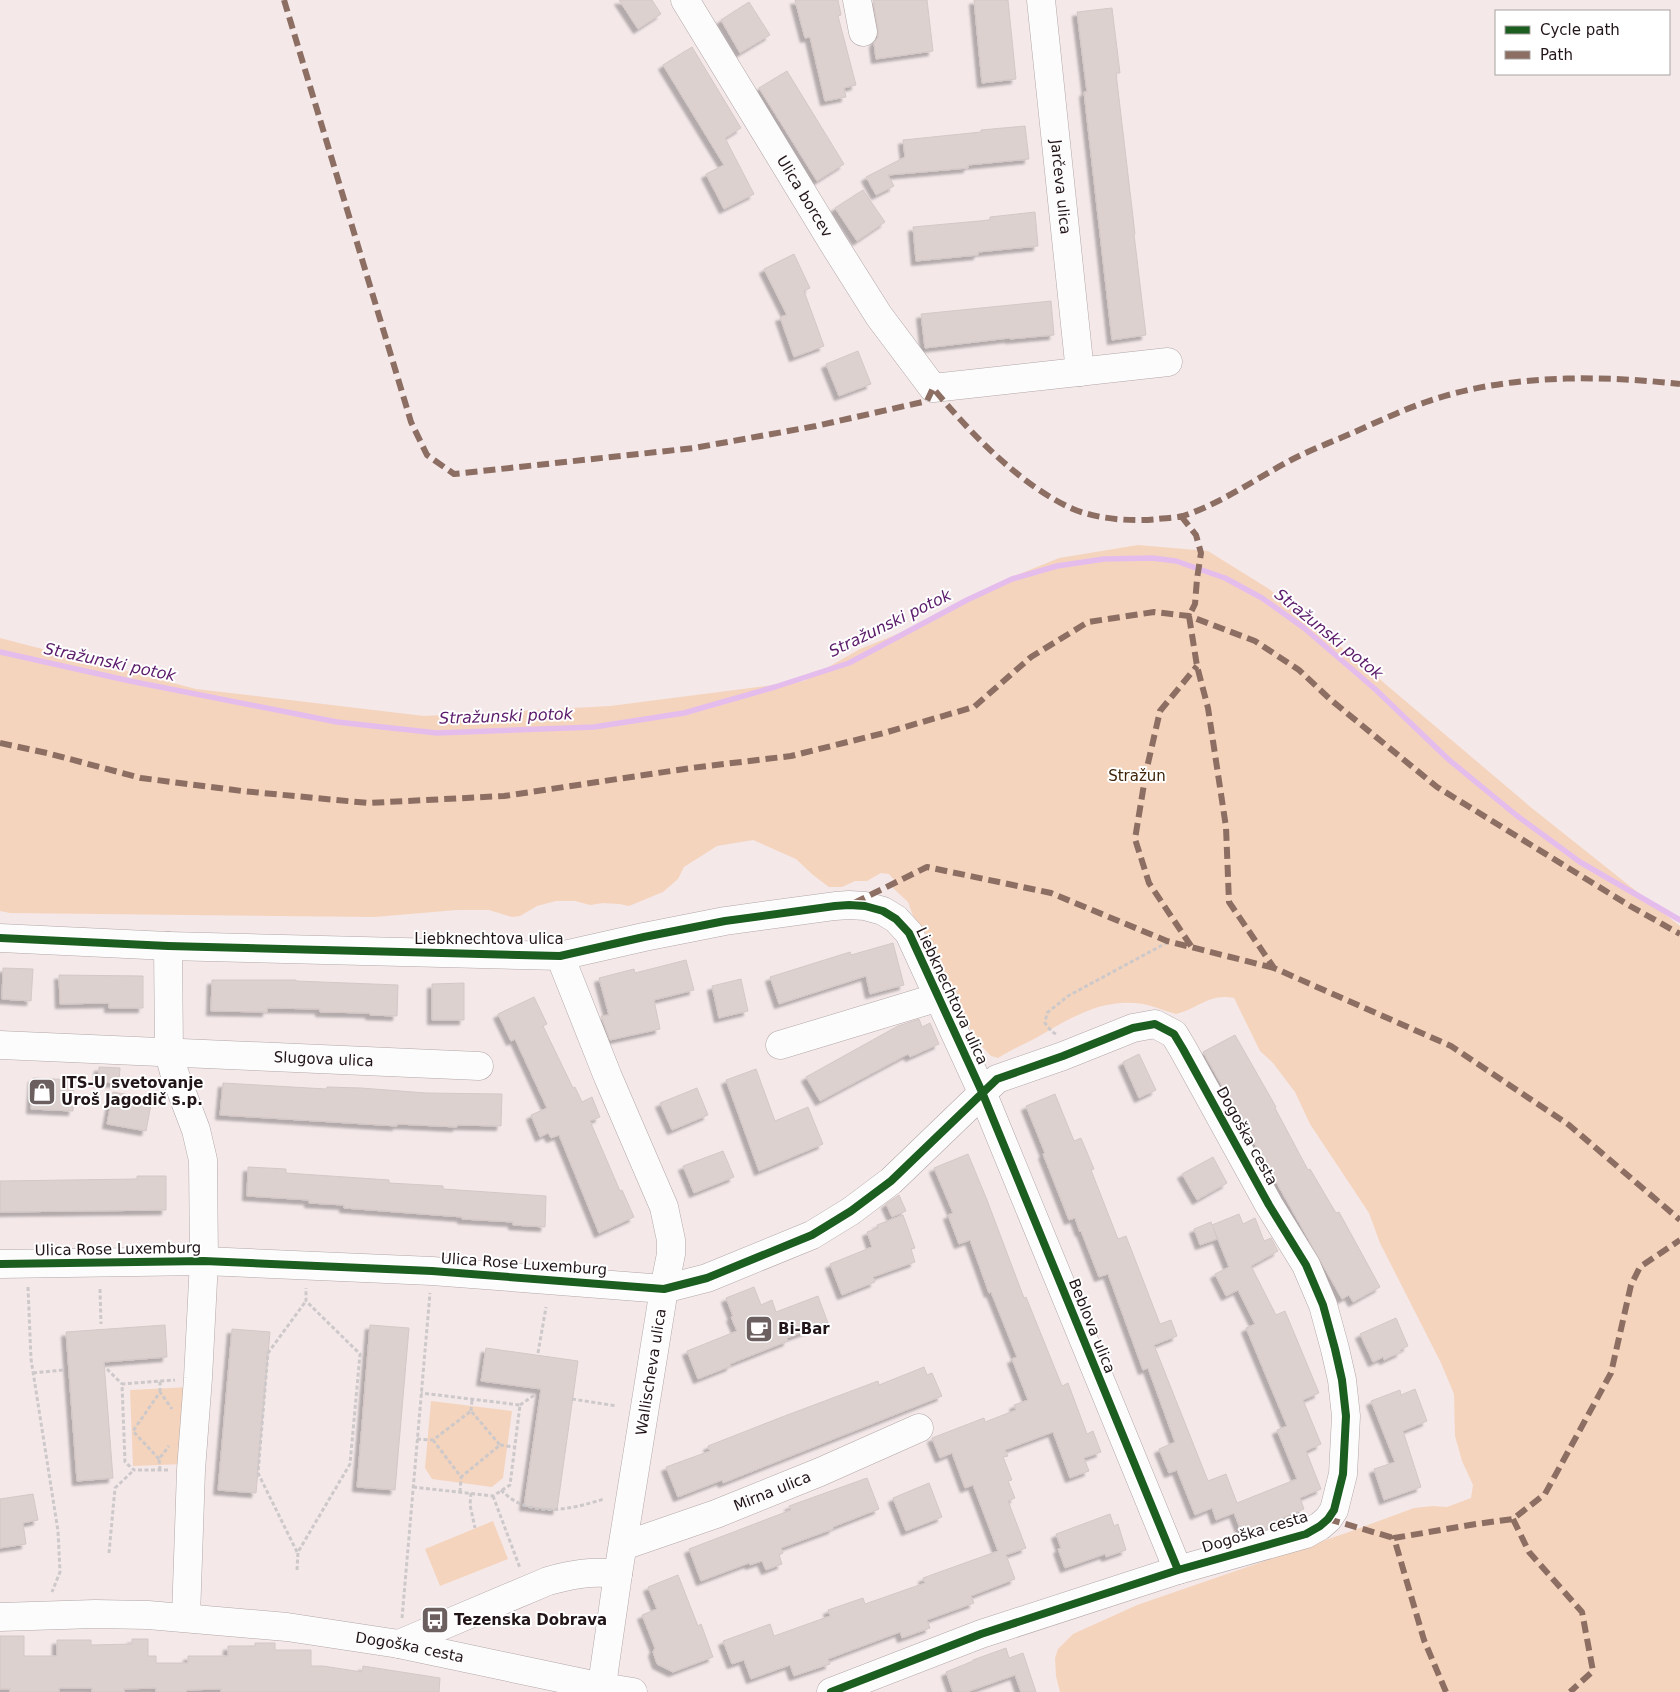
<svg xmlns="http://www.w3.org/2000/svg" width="1680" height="1692" font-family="'DejaVu Sans',sans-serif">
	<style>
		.green { fill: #f5d4bd }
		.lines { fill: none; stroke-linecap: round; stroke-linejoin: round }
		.stream { stroke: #e5bdec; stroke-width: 5.5 }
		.building { fill: #ddd1cf; stroke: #d4c8c6; filter: url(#shadow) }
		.minor-casing { stroke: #b2a7a8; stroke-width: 29 }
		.path { stroke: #cdc9ca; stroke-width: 3; stroke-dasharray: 4 2.5; stroke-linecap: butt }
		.minor { stroke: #fdfcfc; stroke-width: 28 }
		.quiet { stroke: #8d6e63; stroke-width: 6; stroke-dasharray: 12 6; stroke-linecap: butt }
		.cycleway-casing { stroke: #fff; stroke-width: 11 }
		.cycleway { stroke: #1b5e20; stroke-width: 8 }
		.labels { text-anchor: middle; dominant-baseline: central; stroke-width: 4; stroke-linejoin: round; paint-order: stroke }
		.street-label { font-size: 15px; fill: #221517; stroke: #fff }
		.park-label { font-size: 15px; fill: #3e2309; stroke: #fff }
		.poi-label { font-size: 15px; font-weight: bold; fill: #221517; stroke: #fff; text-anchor: start }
		.water-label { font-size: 16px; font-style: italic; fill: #5a1b6a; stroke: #fff }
	</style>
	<defs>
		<filter id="shadow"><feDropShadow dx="-4.5" dy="4.5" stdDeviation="1" flood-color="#0004"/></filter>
	</defs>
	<rect width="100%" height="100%" fill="#f4e8e9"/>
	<!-- green -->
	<path class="green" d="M1138,545L1208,551L1269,589L1357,660L1533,809L1680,926V1692H1060L1056,1676L1055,1658L1058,1649L1073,1634L1137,1605L1349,1532L1414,1508L1433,1506L1447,1507L1471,1498L1473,1485L1462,1461L1455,1436L1454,1394L1441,1363L1380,1243L1369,1213L1310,1124L1295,1092L1273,1063L1260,1051L1234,998C1209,993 1198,1009 1176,1014C1165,1011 1154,1006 1143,1004C1102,997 1069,1019 1036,1038C1023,1045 1010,1050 998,1058L991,1056L976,1040L956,1002L929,937L916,924L908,902L893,888L894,880L889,874L881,873L867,881H855L842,887H829L813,875L796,859L753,840L717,846L684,867L678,879L663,892L629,906L619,904L603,903L590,905L575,901H556L537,906L520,916L512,917L489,910H457L374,917L10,913L0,911V638L196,689L424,716L610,706L804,681L860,649L928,622L986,593L1012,577L1059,558Z
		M190,1387L184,1464L133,1466L130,1390Z
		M431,1401L512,1411L503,1478L492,1487L432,1479L425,1468Z
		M493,1521L508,1559L440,1586L425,1549Z"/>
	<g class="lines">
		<!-- stream -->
		<path class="stream" d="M0,652L130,681L337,722L437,733L594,727L684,713L775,687L849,663L967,600L1012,579L1057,566L1104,559L1152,558L1176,561L1225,578L1262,598L1304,628L1375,689L1448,759L1516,815L1580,862L1680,920"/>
	</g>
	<!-- building -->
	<path class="building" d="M619,0H652L661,14L638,29Z
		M795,0H838L841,15L838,16L856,85L844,88L846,97L825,101L810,37L805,38Z
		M873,0H927L933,51L876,59L874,43L878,37V30Z
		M974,0H1008L1016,79L982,83Z
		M749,2L770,35L740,53L721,20Z
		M1112,8L1120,73H1116L1135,234H1134L1146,335L1112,340L1084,92H1087L1077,12Z
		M692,47L741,128L725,138L754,194L724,209L706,174L724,165L663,65Z
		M787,71L844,164L817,181L759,88Z
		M1025,126L1029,159L968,165V168L888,175L894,186L876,195L866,177L905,157L903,140L981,132V130Z
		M863,190L885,222L857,241L835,208Z
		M1035,212L1038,246L978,252V255L916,261L913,227L990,220V217Z
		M794,254L810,288L804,291L824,346L794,357L780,317L787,315L764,269Z
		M1051,301L1054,335L1010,339L1009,338L925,348L921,314Z
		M858,351L871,384L839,396L826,364Z
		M893,943L904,985L870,994L866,976L779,1004L770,977L850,952L851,955Z
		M686,960L694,990L654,1000L660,1029L610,1040L601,1016L609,1015L599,978L634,969L635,973Z
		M3,968L33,969L31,1001L2,999Z
		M59,975L143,976V1008H109V1003L60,1004Z
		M741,979L748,1011L719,1018L712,986Z
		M212,980H296V981L398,985L397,1016L370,1015V1013L320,1012V1009L267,1008V1012L211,1011Z
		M464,983V1020H432V984Z
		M534,997L547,1024L543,1026L573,1088L575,1087L582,1102L592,1097L600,1117L590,1121L620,1191L622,1190L634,1217L599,1233L559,1135L551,1138L548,1133L540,1137L531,1115L547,1108L515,1039L511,1041L498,1014Z
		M919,1019L922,1027L930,1023L939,1044L910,1057L908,1054L820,1101L806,1077L898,1026Z
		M1235,1035L1276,1107L1275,1108L1308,1170L1310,1169L1336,1213L1339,1212L1380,1287L1353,1302L1349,1295L1342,1299L1203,1052Z
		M1139,1054L1156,1090L1139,1098L1123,1062Z
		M99,1067L120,1068L119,1083L98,1082Z
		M756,1069L775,1121L808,1107L823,1144L759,1171L726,1080Z
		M33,1078L74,1080L73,1111L31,1109Z
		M223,1083L326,1089L327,1087L361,1088L426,1093L502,1094L501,1126L457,1125V1127L397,1124V1126L220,1115Z
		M697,1088L708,1115L672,1130L660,1103Z
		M113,1092L152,1099L146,1131L107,1124Z
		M1055,1094L1074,1141L1081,1138L1094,1169L1091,1170L1118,1239L1126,1236L1160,1324L1171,1320L1177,1336L1154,1345L1208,1481L1226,1474L1237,1503L1297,1479L1277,1430L1287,1426L1246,1328L1255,1324L1238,1290L1226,1296L1215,1274L1229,1267L1213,1227L1217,1239L1200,1245L1194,1229L1211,1222L1212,1225L1239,1214L1243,1224L1255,1218L1264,1241L1271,1238L1278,1251L1251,1266L1276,1315L1285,1311L1319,1393L1303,1400L1321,1444L1306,1451L1321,1489L1300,1498L1304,1509L1270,1523L1272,1527L1243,1536L1234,1513L1216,1520L1212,1508L1195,1515L1177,1470L1169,1473L1159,1449L1175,1442L1148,1368L1143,1370L1108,1274L1099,1277L1081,1231L1080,1232L1075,1218L1069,1220L1043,1154L1045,1153L1026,1106Z
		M723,1151L734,1177L694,1193L683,1166Z
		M968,1154L987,1200L1024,1298L1026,1297L1062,1386L1068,1383L1087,1434L1093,1431L1101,1452L1084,1458L1089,1471L1070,1478L1053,1432L1005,1450L1008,1456L1003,1457L1012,1480L1008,1481L1015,1498L1008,1501L1026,1548L1006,1555L1015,1579L971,1596L974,1603L927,1620L930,1628L902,1638L900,1632L828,1659L830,1664L794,1676L790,1665L751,1679L744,1660L732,1664L723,1641L770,1624L774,1636L830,1616L828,1610L863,1598L865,1604L925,1583L923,1578L998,1551L973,1485L965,1488L952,1453L940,1458L932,1438L984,1418L985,1422L1016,1410L1014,1405L1028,1400L1012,1359L1017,1357L991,1292L989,1293L970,1240L959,1244L948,1215L953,1213L934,1168Z
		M1213,1157L1227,1183L1197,1200L1182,1174Z
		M248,1167L286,1169V1173L389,1180V1183L443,1186V1189L546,1196L545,1227L513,1225V1222L462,1219V1217L344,1208V1205L309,1203V1200L247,1196Z
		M137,1176H166V1210L0,1212V1181L137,1179Z
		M899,1195L906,1211L892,1217L886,1204Z
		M903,1215L915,1248L911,1249L915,1262L873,1277L875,1282L842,1295L830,1264L872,1247L867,1232L878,1228L877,1225Z
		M754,1287L761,1305L772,1300L776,1312L818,1296L828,1323L787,1338L788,1341L730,1364L731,1366L698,1379L687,1351L737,1331L731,1317L733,1316L726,1298Z
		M1396,1318L1408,1346L1400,1350L1401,1352L1384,1360L1383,1357L1373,1362L1360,1334Z
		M165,1325L167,1357L104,1362L113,1478L77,1481L66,1332Z
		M370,1325L409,1328L395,1490L357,1487Z
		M232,1329L270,1332L256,1493L218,1490Z
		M486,1348L578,1361L557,1510L524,1506L541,1389L481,1381Z
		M924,1367L927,1375L932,1373L942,1396L723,1483L722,1480L678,1497L666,1467L710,1451L708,1446L782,1417L878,1381L879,1385Z
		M1415,1389L1427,1421L1403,1431L1421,1487L1384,1500L1374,1469L1395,1462L1371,1401L1400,1390L1401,1395Z
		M867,1478L879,1509L833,1527V1529L781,1548L783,1553L779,1555L782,1564L766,1570L762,1561L750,1565L749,1563L701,1581L689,1549L791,1510L789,1506Z
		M929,1483L942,1517L906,1531L893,1498Z
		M33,1494L38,1520L23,1523L26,1544L0,1548V1499Z
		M1110,1514L1114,1526L1118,1524L1126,1550L1106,1557L1105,1554L1065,1568L1058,1549L1061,1548L1056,1534Z
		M678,1575L698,1626L701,1624L713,1657L673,1672L657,1664L653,1652L655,1648L642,1615L657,1609L648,1587Z
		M0,1636H24V1656H57V1640H91V1645L132,1644V1639H148V1656H156V1663H188V1656H228V1646H255V1643H275V1650H311V1666H323L362,1672L363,1666L440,1678L439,1692H221V1689L186,1690V1692H156V1688L124,1689V1692H92V1688H59V1692H10V1689H0Z
		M1006,1648L1009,1658L1023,1653L1036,1692H1021L1015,1675L967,1692H953L946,1672L973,1661V1660Z"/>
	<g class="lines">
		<!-- minor casing -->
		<g class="minor-casing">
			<g id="minor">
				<path id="s1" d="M685,0L833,243L879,316L933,388L1168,362"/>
				<path d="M857,0L863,32"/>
				<path id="s2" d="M1041,0L1080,372"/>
				<path d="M0,938L168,946L560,956L644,937L725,921L835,906L849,905L865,906L883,911L896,919L909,933L982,1092L1178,1570"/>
				<path d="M168,946L169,1053L174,1072L196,1130L203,1160L204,1261L198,1378L191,1470L186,1617"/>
				<path d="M560,956L608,1077L664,1207L671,1240V1254L664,1289L618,1574L601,1692"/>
				<path id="s3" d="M0,1045L479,1066"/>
				<path d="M780,1045L939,997"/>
				<path d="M0,1264L204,1261L432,1271L664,1289L707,1278L812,1235L851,1211L891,1181L997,1079L1063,1056L1133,1028L1155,1024L1174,1034L1183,1049L1269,1205L1306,1265L1323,1305L1335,1349L1342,1380L1346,1416L1343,1474L1334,1510L1328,1519L1320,1526L1306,1534L1178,1570L981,1634L831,1692"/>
				<path id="s4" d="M623,1546L716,1514L820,1472L919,1428"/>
				<path id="s5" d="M0,1617L95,1614L148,1615L287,1627L399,1644L602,1687L633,1692"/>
				<path d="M399,1644L548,1581C573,1574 591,1571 618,1574"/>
			</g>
		</g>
		<!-- path -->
		<path class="path" d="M1056,1034L1052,1032L1045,1023L1047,1013L1068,996L1170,941
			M28,1287L31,1359L58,1531L60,1572L52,1592
			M100,1289L101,1324
			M538,1353L546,1307
			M107,1369L122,1384
			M33,1373L63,1370
			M160,1392V1381
			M572,1399L617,1406
			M520,1405L536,1394
			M471,1411L472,1399
			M417,1439L433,1440L471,1411L500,1445L461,1477L433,1440
			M500,1445L514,1447
			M159,1459L133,1431L160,1392L172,1409
			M160,1470L159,1459L169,1446
			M168,1470H134L125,1462L122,1384L175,1380
			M413,1487L493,1496L510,1485L520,1405L421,1393
			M501,1490C529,1519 569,1510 604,1499
			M460,1492L461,1477
			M471,1493L470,1505L475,1528
			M493,1496L520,1568
			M297,1552L258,1473L268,1353L306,1301
			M109,1553L115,1488L134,1470
			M297,1570L298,1552L350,1464L360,1354L306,1301V1288
			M402,1618L430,1293"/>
		<!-- minor -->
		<use href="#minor" class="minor"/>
		<!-- quiet -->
		<path class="quiet" d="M284,0L411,422L427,455L454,474L694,448L816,426L927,401L933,388C969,432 1021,486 1073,509C1097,519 1132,522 1158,519C1166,518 1175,518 1183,516C1222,503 1257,478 1293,459C1311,450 1331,442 1350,434C1375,423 1400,411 1426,402C1506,374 1597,375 1680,384
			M1181,516L1196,535L1201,553L1197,579L1195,604L1189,616L1197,666L1208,708L1226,827L1229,902L1274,968L1451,1046L1569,1125L1680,1220
			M0,743L47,753L141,778L242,791L368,803L504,796L691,768L791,756L884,733L974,707L1031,657L1088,622L1154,612L1189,616L1255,641L1299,670L1331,700L1437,787L1630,906L1680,934
			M854,903L927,867L1051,893L1167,941L1274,968
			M1191,946L1149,883L1135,839L1146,772L1160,711L1197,666
			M1328,1519L1394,1538
			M1513,1519L1529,1552L1582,1612L1593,1671L1570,1692
			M1446,1692L1424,1640L1394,1538L1476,1524L1513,1519L1545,1494L1611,1373L1631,1285L1640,1267L1680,1240"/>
		<!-- cycleway casing -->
		<g class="cycleway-casing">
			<path id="cycleway" d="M0,938L168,946L560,956L644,937L725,921L835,906L849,905L865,906L883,911L896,919L909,933L982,1092L1178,1570
				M0,1264L204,1261L432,1271L664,1289L707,1278L812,1235L851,1211L891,1181L997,1079L1063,1056L1133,1028L1155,1024L1174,1034L1183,1049L1269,1205L1306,1265L1323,1305L1335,1349L1342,1380L1346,1416L1343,1474L1334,1510L1328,1519L1320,1526L1306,1534L1178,1570L981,1634L831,1692"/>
		</g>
		<!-- cycleway -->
		<use href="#cycleway" class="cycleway"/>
	</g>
	<!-- icons -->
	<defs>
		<g id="shop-square" transform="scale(1.4375)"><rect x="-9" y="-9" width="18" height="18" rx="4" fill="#6c5f60" stroke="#fff"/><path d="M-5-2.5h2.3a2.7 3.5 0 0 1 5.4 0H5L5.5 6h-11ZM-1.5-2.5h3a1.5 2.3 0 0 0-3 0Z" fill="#fff"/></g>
		<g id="cafe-square" transform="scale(1.4375)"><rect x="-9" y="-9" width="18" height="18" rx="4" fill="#6c5f60" stroke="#fff"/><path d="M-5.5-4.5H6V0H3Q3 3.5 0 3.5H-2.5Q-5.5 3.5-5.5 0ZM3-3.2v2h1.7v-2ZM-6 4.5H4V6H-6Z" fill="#fff"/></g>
		<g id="bus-square" transform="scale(1.4375)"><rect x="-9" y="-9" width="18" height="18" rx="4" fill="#6c5f60" stroke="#fff"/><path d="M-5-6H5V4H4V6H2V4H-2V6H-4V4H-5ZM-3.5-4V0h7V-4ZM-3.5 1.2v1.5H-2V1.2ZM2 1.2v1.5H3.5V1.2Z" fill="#fff"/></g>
	</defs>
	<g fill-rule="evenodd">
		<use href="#shop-square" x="42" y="1092"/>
		<use href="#cafe-square" x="759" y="1329"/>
		<use href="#bus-square" x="435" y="1620"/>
	</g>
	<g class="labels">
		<!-- street labels -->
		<g class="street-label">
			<text stroke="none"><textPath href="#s2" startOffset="188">Jarčeva ulica</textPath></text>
			<text stroke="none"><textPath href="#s1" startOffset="230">Ulica borcev</textPath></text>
			<text x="489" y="939">Liebknechtova ulica</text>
			<text transform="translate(952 996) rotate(65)">Liebknechtova ulica</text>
			<text stroke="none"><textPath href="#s3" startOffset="324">Slugova ulica</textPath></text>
			<text transform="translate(1247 1136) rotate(61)">Dogoška cesta</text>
			<text transform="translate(118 1249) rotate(-1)">Ulica Rose Luxemburg</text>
			<text transform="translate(524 1264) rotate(4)">Ulica Rose Luxemburg</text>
			<text transform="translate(1092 1326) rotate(68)">Beblova ulica</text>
			<text transform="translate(651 1372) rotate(-81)">Wallischeva ulica</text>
			<text stroke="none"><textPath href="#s4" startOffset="159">Mirna ulica</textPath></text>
			<text transform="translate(1255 1532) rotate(-17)">Dogoška cesta</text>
			<text stroke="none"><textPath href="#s5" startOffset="412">Dogoška cesta</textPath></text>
		</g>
		<!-- park labels -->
		<g class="park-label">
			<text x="1137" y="776">Stražun</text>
		</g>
		<!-- poi labels -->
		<g class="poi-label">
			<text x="61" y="1083">ITS-U svetovanje<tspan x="61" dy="17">Uroš Jagodič s.p.</tspan></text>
			<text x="778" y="1329">Bi-Bar</text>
			<text x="454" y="1620">Tezenska Dobrava</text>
		</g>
		<!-- water labels -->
		<g class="water-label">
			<text transform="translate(890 623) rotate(-26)">Stražunski potok</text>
			<text transform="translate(1329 634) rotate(39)">Stražunski potok</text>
			<text transform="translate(110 662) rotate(12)">Stražunski potok</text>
			<text transform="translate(506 716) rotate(-2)">Stražunski potok</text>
		</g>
	</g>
	<!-- legend -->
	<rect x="1495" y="10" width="175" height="65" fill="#ffffff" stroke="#a7a1a2"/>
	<rect x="1505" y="26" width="25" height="8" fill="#1b5e20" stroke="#a7a1a2"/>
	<text x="1540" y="35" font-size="15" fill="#221517">Cycle path</text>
	<rect x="1505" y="51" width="25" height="8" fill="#8d6e63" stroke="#a7a1a2"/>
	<text x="1540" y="60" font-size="15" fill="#221517">Path</text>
</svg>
